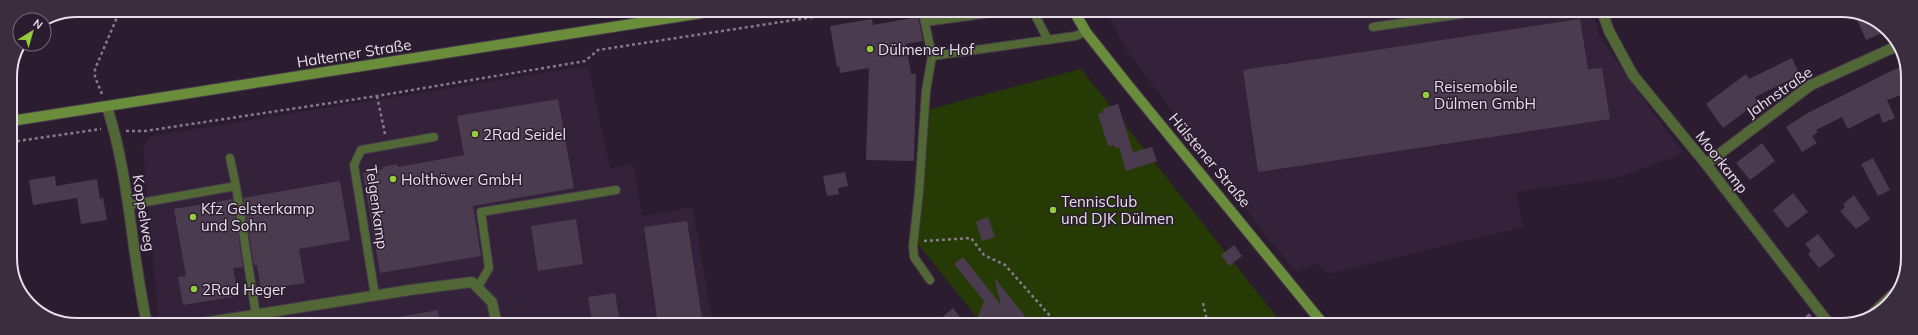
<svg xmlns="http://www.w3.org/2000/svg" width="1918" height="335" font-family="Mulish,sans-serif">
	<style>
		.built { fill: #34223a }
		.green { fill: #263a06 }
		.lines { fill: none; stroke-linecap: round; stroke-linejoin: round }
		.stream { stroke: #7f4e8e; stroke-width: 4.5 }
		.building { fill: #4b3b4f }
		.lane-casing { stroke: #453849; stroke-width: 10 }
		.street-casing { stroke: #453849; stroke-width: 12 }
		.secondary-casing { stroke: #453849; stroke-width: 12 }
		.path { stroke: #877b8a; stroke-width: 2.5; stroke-dasharray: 3 3; stroke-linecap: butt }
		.lane { stroke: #516736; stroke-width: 8 }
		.street { stroke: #516736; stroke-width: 10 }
		.secondary { stroke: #6a8d3c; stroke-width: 10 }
		.poi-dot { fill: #94cc3c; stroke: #2b1d2f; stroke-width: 1.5 }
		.labels { text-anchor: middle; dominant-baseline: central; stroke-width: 3; stroke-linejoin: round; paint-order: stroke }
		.poi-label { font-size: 15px; fill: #e8dfeb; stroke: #2b1d2f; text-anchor: start }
		.street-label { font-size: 15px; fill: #e8dfeb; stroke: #2b1d2f }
		.rim { fill: none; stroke: #e8dfeb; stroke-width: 2 }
	</style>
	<rect width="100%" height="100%" fill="#2b1d2f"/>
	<!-- built -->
	<path class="built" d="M1593,11L1599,36L1654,114L1684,153L1620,177L1516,192L1523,227L1327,274L1316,263L1297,272L1264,233L1127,51L1106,12Z
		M588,66L610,168L633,164L642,216L693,207L713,325L159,324L143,147L151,136Z"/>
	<!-- green -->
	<path class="green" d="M1081,69L1283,325H983L910,234L927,110Z"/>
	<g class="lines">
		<!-- stream -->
		<path class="stream" d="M1802,325L1809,316"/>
	</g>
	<!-- building -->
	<path class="building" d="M1854,13L1888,30H1889L1866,40Z
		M918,17L923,41L906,44L911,74H916L914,161L866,160L869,68L840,73L839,66L837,67L830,26L872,19L873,25Z
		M1580,19L1588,69L1602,68L1610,119L1258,172L1243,70Z
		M1792,58L1800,75L1755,97L1758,102L1723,128L1706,104L1746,74L1749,79Z
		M1907,65V93L1887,100L1895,118L1883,123L1879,113L1848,129L1842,117L1816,130L1818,132L1812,136L1817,143L1802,152L1786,127L1806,114L1891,71Z
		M558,99L574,188L473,206L481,256L380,273L363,173L383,169L382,167L397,164L398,167L464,155L457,116Z
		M1118,104L1133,152L1152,147L1157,161L1126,171L1119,147L1115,148L1114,145L1108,146L1098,114L1104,112L1102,109Z
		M1762,143L1775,161L1750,180L1736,163Z
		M1873,158L1890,190L1878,196L1861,164Z
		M845,172L848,186L838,188L839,194L827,196L823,176Z
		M55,176L56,186L97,179L100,199L103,198L107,220L81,224L77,198L33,205L29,180Z
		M340,181L350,240L299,249L305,283L261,290L257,265H254L243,198Z
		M1793,193L1808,212L1787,228L1773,210Z
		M1854,195L1870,219L1856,229L1840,211L1845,207L1843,204Z
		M233,199L243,267L233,268L238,296L183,305L178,277L186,276L174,209Z
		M988,217L995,237L982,241L976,222Z
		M576,219L583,264L538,271L531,226Z
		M687,221L703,325H658L644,227Z
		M1818,234L1835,256L1819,268L1808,254L1811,251L1805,244Z
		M1234,245L1242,256L1229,266L1221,255Z
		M963,257L1001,305L994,277L1032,325H975L984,301L954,264Z
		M615,293L619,317L592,321L588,297Z
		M953,308L966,325H933Z
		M438,310L440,325L394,324V318Z"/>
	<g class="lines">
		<!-- lane casing -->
		<g class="lane-casing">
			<path id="lane" d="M923,13L932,56L1075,36L1086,32
				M1034,13L1048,40
				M925,22L991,13
				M1373,27L1476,12
				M230,158L236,186
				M129,205L236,186L256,315
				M930,280L914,257L913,246L919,192L926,91L932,56
				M478,287L489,268L481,212L616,190
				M375,296L354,165L361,150L434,137"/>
		</g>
		<!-- street casing -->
		<g class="street-casing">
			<path id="street" d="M1602,11L1609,31L1633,75L1706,164L1830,325
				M107,107C130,178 131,252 147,324
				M1706,164L1811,85L1897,46
				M1873,313L1893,294
				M196,324L410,290L472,282L492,302L497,325"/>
		</g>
		<!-- secondary casing -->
		<g class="secondary-casing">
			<path id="secondary" d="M1075,13L1086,32L1128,85L1324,325
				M11,121L702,13"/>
		</g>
		<!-- path -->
		<path class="path" d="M102,94L95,77V69L118,15
			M377,96L385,134
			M126,131H145L377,96L585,61L598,50L840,13
			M11,142L101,129
			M924,241L971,238L984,255L1005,265L1058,325
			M1203,303L1208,325"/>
		<!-- lane -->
		<use href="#lane" class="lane"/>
		<!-- street -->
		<use href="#street" class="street"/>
		<!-- secondary -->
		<use href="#secondary" class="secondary"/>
	</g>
	<!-- markers -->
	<g class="poi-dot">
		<circle cx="870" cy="49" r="4"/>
		<circle cx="1426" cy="95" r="4"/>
		<circle cx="475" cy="134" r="4"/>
		<circle cx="393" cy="179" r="4"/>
		<circle cx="1053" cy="210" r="4"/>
		<circle cx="193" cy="217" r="4"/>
		<circle cx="194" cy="289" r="4"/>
	</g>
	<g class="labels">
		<!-- poi labels -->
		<g class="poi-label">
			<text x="878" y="49">Dülmener Hof</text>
			<text x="1434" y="86">Reisemobile<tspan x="1434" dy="17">Dülmen GmbH</tspan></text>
			<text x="483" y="134">2Rad Seidel</text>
			<text x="401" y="179">Holthöwer GmbH</text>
			<text x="1061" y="201">TennisClub<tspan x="1061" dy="17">und DJK Dülmen</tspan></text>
			<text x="201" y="208">Kfz Gelsterkamp<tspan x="201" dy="17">und Sohn</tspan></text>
			<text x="202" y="289">2Rad Heger</text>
		</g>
		<!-- street labels -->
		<g class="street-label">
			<text transform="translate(354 53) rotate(-9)">Halterner Straße</text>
			<text transform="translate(1779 92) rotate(-35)">Jahnstraße</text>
			<text transform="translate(1210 160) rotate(50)">Hülstener Straße</text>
			<text transform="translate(1722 162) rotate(52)">Moorkamp</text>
			<text transform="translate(377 207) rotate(82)">Telgenkamp</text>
			<text transform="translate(144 213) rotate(81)">Koppelweg</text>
		</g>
	</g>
	<!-- crop -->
	<path d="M0 0H1918V335H0ZM77 17H1841A60 60 0 0 1 1901 77V258A60 60 0 0 1 1841 318H77A60 60 0 0 1 17 258V77A60 60 0 0 1 77 17Z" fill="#3a2d3e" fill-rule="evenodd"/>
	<path class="rim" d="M77 17H1841A60 60 0 0 1 1901 77V258A60 60 0 0 1 1841 318H77A60 60 0 0 1 17 258V77A60 60 0 0 1 77 17Z"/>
	<!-- north arrow -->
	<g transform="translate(32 32) rotate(37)"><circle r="19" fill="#2b1d2f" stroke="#776b7a"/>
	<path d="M0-3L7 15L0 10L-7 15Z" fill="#94cc3c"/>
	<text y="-6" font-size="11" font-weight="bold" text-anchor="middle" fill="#e8dfeb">N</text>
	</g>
</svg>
